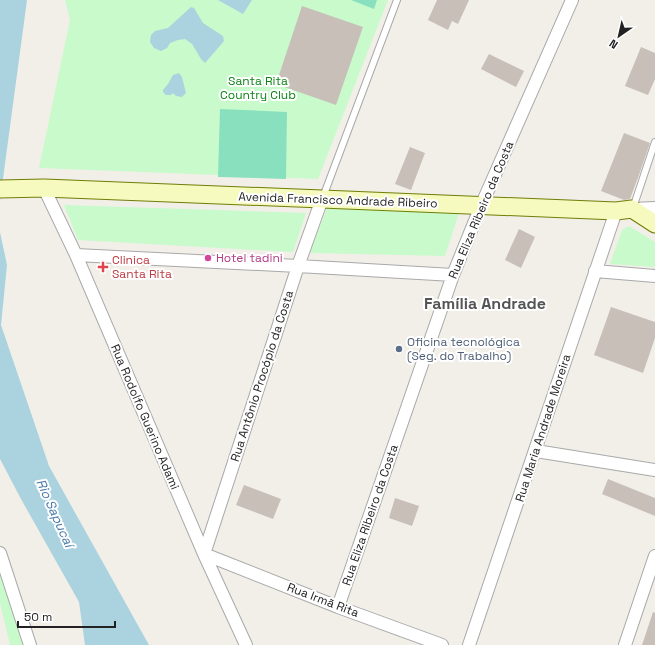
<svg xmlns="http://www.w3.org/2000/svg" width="655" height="645" font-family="'Space Grotesk',sans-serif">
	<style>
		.park { fill: #c8facc }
		.pitch { fill: #88e0be }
		.water { fill: #aad3df }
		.building { fill: #c7bfb8 }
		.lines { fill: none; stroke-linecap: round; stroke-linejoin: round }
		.lane-casing { stroke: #a9a9a9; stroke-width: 8 }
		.street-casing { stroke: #a9a9a9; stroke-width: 14 }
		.secondary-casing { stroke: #707d05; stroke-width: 19 }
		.lane { stroke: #fff; stroke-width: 6 }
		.street { stroke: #fff; stroke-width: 12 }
		.secondary { stroke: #f7fabf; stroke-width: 17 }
		.hotel-dot { fill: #d1479c; stroke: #fff; stroke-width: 1.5 }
		.health-dot { fill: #e0444e; stroke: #fff; stroke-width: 1.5 }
		.service-dot { fill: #5c6f8a; stroke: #fff; stroke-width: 1.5 }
		.labels { text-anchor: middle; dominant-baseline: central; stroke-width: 4; stroke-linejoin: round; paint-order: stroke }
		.park-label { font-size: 12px; fill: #0c8416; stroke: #fff }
		.street-label { font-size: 12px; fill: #222; stroke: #fff }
		.hotel-label { font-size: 12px; fill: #b23c85; stroke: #fff; text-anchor: start }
		.health-label { font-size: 12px; fill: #be3a42; stroke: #fff; text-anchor: start }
		.service-label { font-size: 12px; fill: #4e5e75; stroke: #fff; text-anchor: start }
		.water-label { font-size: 13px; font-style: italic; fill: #4a7aab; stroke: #fff }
		.district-label { font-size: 16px; font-weight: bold; fill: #555; stroke: #fff }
	</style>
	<rect width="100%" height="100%" fill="#f2efe9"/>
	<!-- park -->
	<path class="park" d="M65,0H388L318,179L39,168L70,20Z
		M64,205L306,213L293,252L78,240Z
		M327,208L459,213L445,256L310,253Z
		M629,226L655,242V267L610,264L622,230Z
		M0,561L27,645H10L0,603Z"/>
	<!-- pitch -->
	<path class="pitch" d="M351,0H377L374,9Z
		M220,109L287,112L286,179L218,177Z"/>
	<!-- water -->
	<path class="water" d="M0,0H27L0,201Z
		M218,0H252L243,14Z
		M191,7L194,8L203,23L223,36L224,41L205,63L201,59L192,44L185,39L178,40L170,43L167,48L161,51L154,48L150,42L151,35L155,31L168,28Z
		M179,73L182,77L186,93L182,97L176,96L173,93L171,95H166L163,92V90L168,84L173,75Z
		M0,232L7,265L1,325L49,466L149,645H85L79,602L21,499L0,459Z"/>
	<!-- building -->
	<path class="building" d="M437,0H469L458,24L452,21L448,30L428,20Z
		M302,6L363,27L336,105L276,84Z
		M641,47L655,53V79L648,95L625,86Z
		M489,54L524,71L516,87L481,69Z
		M624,133L650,143L639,175L630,199L624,200L601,191Z
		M410,147L425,153L411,190L395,184Z
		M519,229L535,237L521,268L505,260Z
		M611,307L655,322V338L643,373L594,355Z
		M608,479L655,498V516L602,494Z
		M244,485L281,499L273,519L236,505Z
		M395,498L419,506L412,526L389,518Z
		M653,612L655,613V645H642Z"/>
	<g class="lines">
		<!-- lane casing -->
		<g class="lane-casing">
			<path id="lane" d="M323,197L397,0
				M633,208L655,142"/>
		</g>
		<!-- street casing -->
		<g class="street-casing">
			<path id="street" d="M44,188L76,255L204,554L246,645
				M322,199L298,266L204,554L338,607L442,645
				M632,209L655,208
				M76,255L298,266L453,275
				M595,271L655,276
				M536,451L655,470
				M0,553L30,645
				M338,607L453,275L481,206L572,0
				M469,645L616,211
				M625,645L655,556"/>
		</g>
		<!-- secondary casing -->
		<g class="secondary-casing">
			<path id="secondary" d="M0,189L44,188L322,199L616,211L632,209L655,224"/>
		</g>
		<!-- lane -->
		<use href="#lane" class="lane"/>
		<!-- street -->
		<use href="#street" class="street"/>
		<!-- secondary -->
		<use href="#secondary" class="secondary"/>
	</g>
	<!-- markers -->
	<circle class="hotel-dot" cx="208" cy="258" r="4"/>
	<path class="health-dot" d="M101 261h4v4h4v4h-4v4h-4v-4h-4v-4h4z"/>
	<circle class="service-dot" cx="399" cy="349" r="4"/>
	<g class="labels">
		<!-- park labels -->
		<g class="park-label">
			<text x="258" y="81">Santa Rita<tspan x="258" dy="14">Country Club</tspan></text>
		</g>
		<!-- street labels -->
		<g class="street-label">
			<text transform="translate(338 200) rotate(2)">Avenida Francisco Andrade Ribeiro</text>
			<text transform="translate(481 210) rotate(-67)">Rua Eliza Ribeiro da Costa</text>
			<text transform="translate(262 376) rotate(-72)">Rua Antônio Procópio da Costa</text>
			<text transform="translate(145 417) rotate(67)">Rua Rodolfo Guerino Adami</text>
			<text transform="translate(543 428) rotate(-72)">Rua Maria Andrade Moreira</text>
			<text transform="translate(370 515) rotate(-71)">Rua Eliza Ribeiro da Costa</text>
			<text transform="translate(323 600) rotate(21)">Rua Irmã Rita</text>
		</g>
		<!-- hotel labels -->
		<g class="hotel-label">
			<text x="216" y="258">Hotel tadini</text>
		</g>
		<!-- health labels -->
		<g class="health-label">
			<text x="112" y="260">Clinica<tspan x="112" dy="14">Santa Rita</tspan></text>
		</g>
		<!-- service labels -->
		<g class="service-label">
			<text x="407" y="342">Oficina tecnológica<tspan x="407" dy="14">(Seg. do Trabalho)</tspan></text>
		</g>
		<!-- water labels -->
		<g class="water-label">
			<text transform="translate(55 513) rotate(66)">Rio Sapucaí</text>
		</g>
		<!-- district labels -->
		<g class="district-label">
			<text x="485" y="303">Família Andrade</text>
		</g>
	</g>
	<!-- north arrow -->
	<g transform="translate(619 36) rotate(214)" stroke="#ffffff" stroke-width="3" paint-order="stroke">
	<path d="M0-3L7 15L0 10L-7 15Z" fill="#222222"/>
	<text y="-6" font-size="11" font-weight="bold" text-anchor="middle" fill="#222222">N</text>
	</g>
	<!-- scale -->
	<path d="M18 621v6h97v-6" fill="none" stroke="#222222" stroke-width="2"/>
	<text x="24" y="621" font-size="12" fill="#222222" stroke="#ffffff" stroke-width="3" paint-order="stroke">50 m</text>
</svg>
